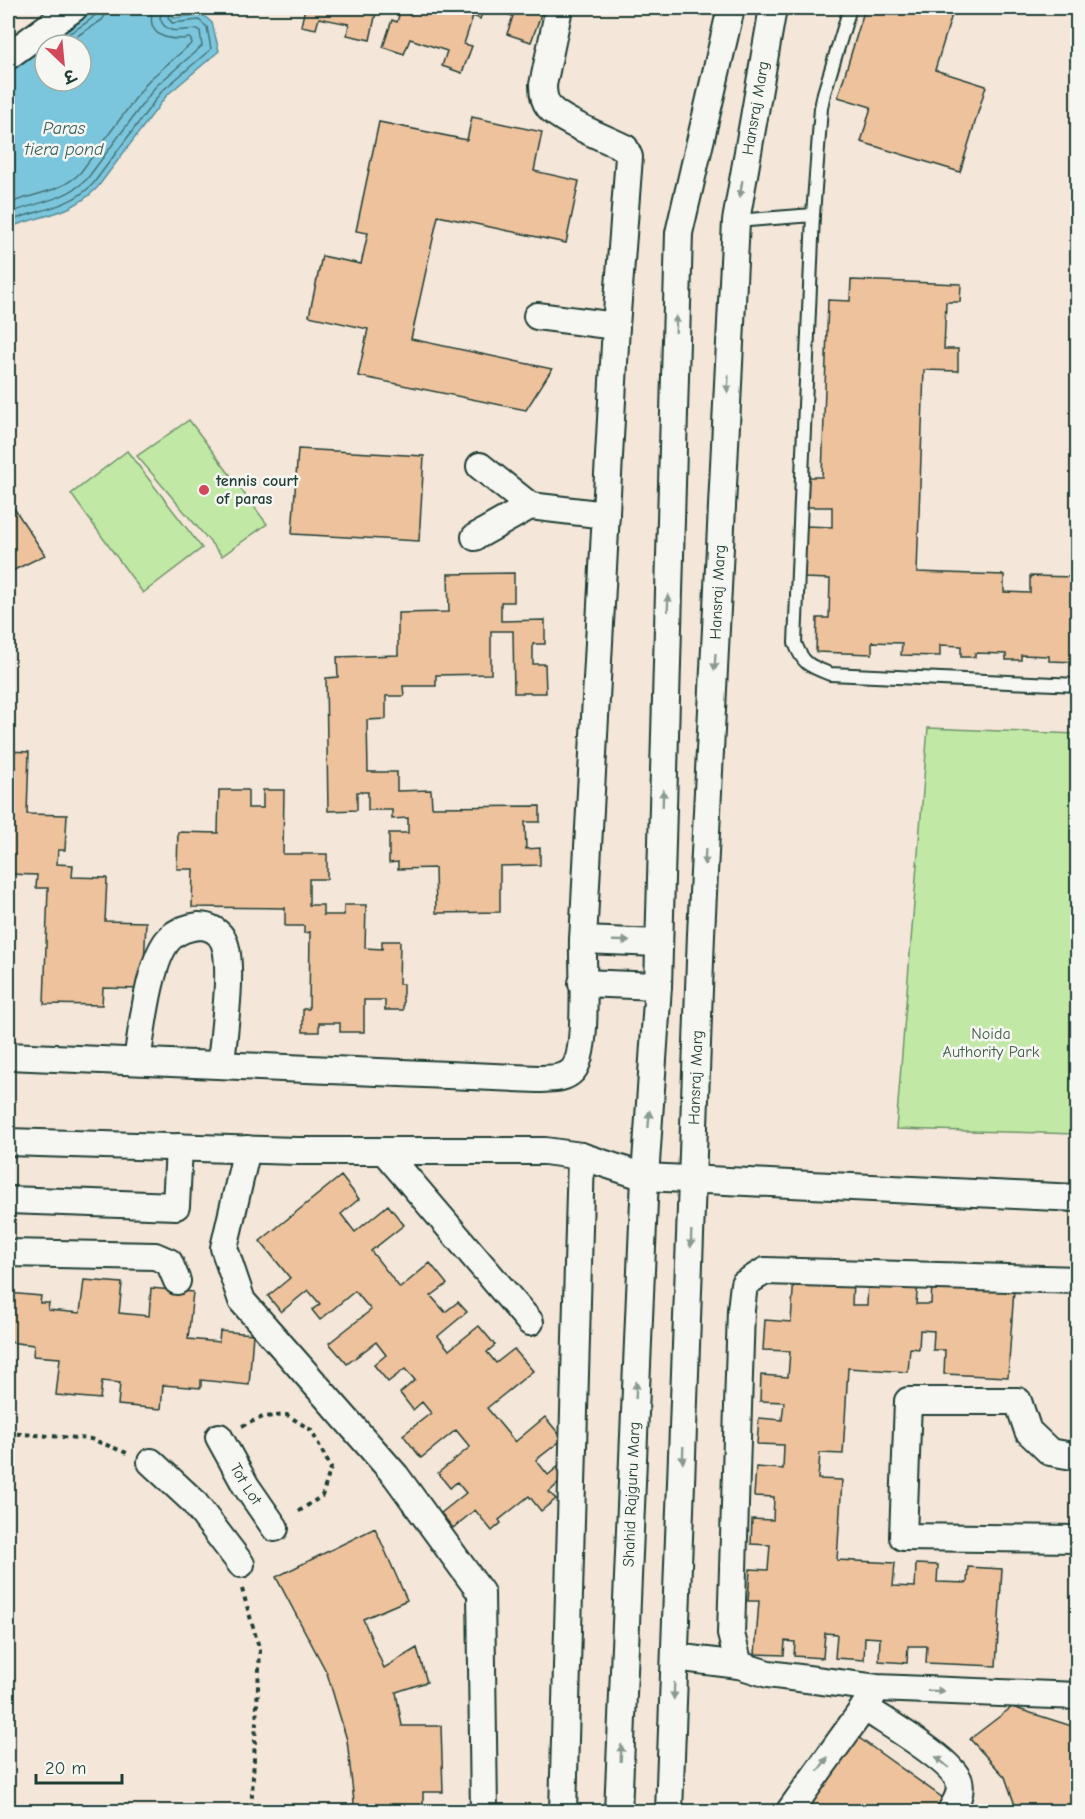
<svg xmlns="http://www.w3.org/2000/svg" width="1085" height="1819" font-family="'Comic Neue','Playpen Sans Deva',sans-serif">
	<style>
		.green { fill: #c1e9a5; stroke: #70936c; stroke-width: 1.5 }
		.water { fill: #7cc6dd; stroke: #578f99; stroke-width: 1.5; fill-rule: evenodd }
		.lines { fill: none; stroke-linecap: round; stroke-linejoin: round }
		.shore { stroke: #447478; stroke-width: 1.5 }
		.building { fill: #eec29d; stroke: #1f3d34; stroke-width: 1.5 }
		.lane-casing { stroke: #1f3d34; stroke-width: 16 }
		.street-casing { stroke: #1f3d34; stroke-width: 30 }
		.path { stroke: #1f3d34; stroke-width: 4; stroke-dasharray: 4.5 4.5; stroke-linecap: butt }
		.lane { stroke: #f6f6f2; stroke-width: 12 }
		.street { stroke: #f6f6f2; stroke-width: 26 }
		.oneway { fill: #8a9a93 }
		.poi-dot { fill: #d1495b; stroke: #f6f6f2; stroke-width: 2 }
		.labels { text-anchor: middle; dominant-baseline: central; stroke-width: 5; stroke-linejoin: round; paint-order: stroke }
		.street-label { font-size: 16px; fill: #1f3d34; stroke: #f6f6f2 }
		.poi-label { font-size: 16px; font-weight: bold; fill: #1f3d34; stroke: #f6f6f2; text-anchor: start }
		.park-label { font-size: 16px; fill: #3f5f4b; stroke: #f6f6f2 }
		.water-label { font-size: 18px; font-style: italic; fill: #365f5e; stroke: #f6f6f2 }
	</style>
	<rect width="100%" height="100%" fill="#f4e6d8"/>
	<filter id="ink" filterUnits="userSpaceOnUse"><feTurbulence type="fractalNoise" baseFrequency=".0167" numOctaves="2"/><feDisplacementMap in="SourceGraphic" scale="12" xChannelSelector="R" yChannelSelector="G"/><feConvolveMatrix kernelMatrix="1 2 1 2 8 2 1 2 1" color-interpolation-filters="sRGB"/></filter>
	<g filter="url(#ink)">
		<!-- green -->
		<path class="green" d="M189,420L267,524L222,556L137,456Z
			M127,451L202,548L143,593L71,494Z
			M928,728L1077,734V1134L896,1129Z"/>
		<!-- water -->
		<path class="water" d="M96,8H178L173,18L202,14L212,23L219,51L167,95L97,188C69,216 42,214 8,228V67L38,44ZM45,45H81V81H45Z"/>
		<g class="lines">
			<!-- shore -->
			<path class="shore" d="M48,45C60,38 98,20 99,8
				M63,45L102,20L106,14L107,8
				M8,204C33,193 60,193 80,173L149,80L192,43L190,38C168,41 145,37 153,8
				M8,214C35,202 65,201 87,179L156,86L202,46L200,31L198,29C183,29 166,37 160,18L163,8
				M8,222C38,209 68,209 93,184L162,91L211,49L207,27L199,20L172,23L168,17L172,8"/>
		</g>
		<!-- building -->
		<path class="building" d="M305,8H377L370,40L347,35L349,24L319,18L316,29L301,26Z
			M413,8H484L480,19L473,16L464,44L472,46L462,73L442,66L447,51L410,39L404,54L383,47L392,20L397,22L400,12L410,15Z
			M501,8H531L542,12L531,42L507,34L513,16L500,12Z
			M865,8H954L935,70L986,86L960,172L861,142L871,107L838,97Z
			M472,117L542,132L534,171L579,181L566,243L438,216L411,339L552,369L526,410L358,376L368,329L309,316L322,256L361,264L368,233L356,231L379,122L467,140Z
			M851,280L961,284L960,302H946L944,349H958V371L924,370L917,572L1004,575V592L1030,593V576L1076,577L1078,662L1049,661V656L1021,655V660H1006V654L975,653V657H961V646L940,645V656L901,655L902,643L872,642V654L816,652L817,618H829L830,579L804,578L806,526L832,527V507H804L806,477H822L828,300L850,301Z
			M298,449L424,456L419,541L292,534Z
			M8,499L45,555L8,573Z
			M514,573V602H501V621L545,620V644H533V664H545L546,693H514L513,631H491V674L436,675V686H403L404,696H386V719L367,720L368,772H397V791L431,790L432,807L540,806V822H525L526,849L540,848V865L500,866V912L436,913L435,868L398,869V862L389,863V833H408V818L392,819V810H368V792H357V810L328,811L326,678L338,677L337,657L398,655V613L449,612L448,574Z
			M8,751L29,752L27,814L67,815L65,850H58L57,864L73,865L72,877L107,878L105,921L146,922L143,989L103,988L102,1005L44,1004L48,888H36L37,875L8,874Z
			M219,790H248V808H263V790H284L283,854H327V879H309V905H323V915H344V905H366L365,948L382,949V941H400L399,984H403V1010H385V1000H364V1032H340V1023H319V1032H303V1009H309L310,932L304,933V926H285V908L192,907L193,869H177L178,832L218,833Z
			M341,1176L359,1199L341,1214L355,1232L388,1205L404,1225L371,1251L400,1288L430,1263L447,1284L431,1296L445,1312L458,1302L467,1312L438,1336L449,1350L479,1326L495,1345L487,1352L496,1363L514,1349L533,1371L487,1408L515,1442L545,1417L563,1439L536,1460L548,1475L560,1465L565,1477L549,1492L556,1499L541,1511L529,1496L499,1520L501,1523L492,1531L475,1510L453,1528L441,1513L466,1493L457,1482L450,1488L438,1473L470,1447L456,1430L421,1458L403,1435L431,1413L422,1402L413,1410L400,1393L415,1380L405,1369L388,1382L374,1365L386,1355L376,1342L347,1364L329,1343L371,1310L355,1291L320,1320L312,1310L320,1304L308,1290L281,1312L268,1296L290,1278L260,1241Z
			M794,1276L853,1280L852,1305H867L868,1281L918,1283L916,1304H931L932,1284L1014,1289L1008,1377L944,1374L945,1350H933L934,1331L920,1330L919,1349L910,1348L908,1372L848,1368L843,1454L820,1453L818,1479L842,1480L837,1560L895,1563L893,1586L915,1587L916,1564L938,1565L937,1582L967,1583L968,1567L1002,1569L996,1666L926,1663L927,1646H908L907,1663L879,1661L880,1638L865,1637L864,1660L835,1658L837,1634L825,1633L823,1658L794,1656L795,1642L785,1641L784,1655L755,1654L759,1601H748L750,1569L768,1570L770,1545L751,1544L752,1519L773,1520L774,1497L754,1496L756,1467L783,1469L784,1445L757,1444L759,1418L782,1420L784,1402L760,1401L761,1375L788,1377L790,1351L763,1350L765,1320L791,1322Z
			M84,1280L122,1283L119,1313L149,1316L151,1288L193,1292L188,1339L219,1342L220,1331L253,1334L249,1385L201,1380V1388L163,1385L161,1409L118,1405L120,1383L102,1381L100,1399L56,1395L60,1358L33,1356L34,1345L8,1342V1293L41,1296L40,1303H49L48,1310L80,1313Z
			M375,1528L407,1600L363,1619L384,1668L417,1648L427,1682L396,1692L402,1726H441L443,1792H423V1810L351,1812L354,1802L347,1740L327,1673L276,1577Z
			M1012,1707L1078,1728V1812H1019L1016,1808L1005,1777L970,1739Z
			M855,1735L950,1803L944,1812H800Z"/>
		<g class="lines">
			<!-- lane casing -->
			<g class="lane-casing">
				<path id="lane" d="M850,8L824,93L821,108L813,215L795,643C803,664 809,666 830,674L1078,685
					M736,221L813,215"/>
			</g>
			<!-- street casing -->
			<g class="street-casing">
				<g id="street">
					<path d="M8,56L74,8"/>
					<path d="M537,316L616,326"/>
					<path d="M480,466L530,506L606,515"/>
					<path d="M475,537L530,506"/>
					<path d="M583,940L659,943"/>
					<path d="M582,983L658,986"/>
					<path d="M8,1056L538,1079C551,1078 564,1080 573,1070C589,1052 582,967 583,940L616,326L629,157L625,148C607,139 560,121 549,107C544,101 543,93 543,85L559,8"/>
					<path d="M137,1061C142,1031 149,959 170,938C177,931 189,927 199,926C210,926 220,932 224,942C234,965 223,1037 221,1065"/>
					<path d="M8,1142L297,1151H545L581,1156L645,1177L1078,1198"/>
					<path d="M247,1149L224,1248L242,1301L396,1476L481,1593L484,1812"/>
					<path d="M384,1151L530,1322"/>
					<path d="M8,1200L176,1206L179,1147"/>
					<path d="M8,1253L155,1256L169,1262L177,1281"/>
					<path d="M1078,1280L765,1271L744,1284L741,1310L731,1634L739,1665L768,1674L877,1688L1078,1696"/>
					<path id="s1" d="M219,1437L246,1486L275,1528"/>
					<path d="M1078,1457L1050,1452L1028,1431L1018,1401H908L903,1537L1078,1539"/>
					<path d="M151,1462L193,1501L241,1564"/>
					<path d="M675,1657L739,1665"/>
					<path d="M864,1707C885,1722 951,1759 959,1781C962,1793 956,1802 950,1812"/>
					<path d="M563,1812L581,1156"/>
					<path id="s2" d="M618,1812L645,1177L658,986L679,233L731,8"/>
					<path id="s3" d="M669,1812L701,934L736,221L773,8"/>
					<path d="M789,1812L873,1695"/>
				</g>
			</g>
			<!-- path -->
			<path class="path" d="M242,1426L263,1417L287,1415L311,1430L331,1468L322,1496L296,1513
				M8,1433L91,1439L127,1453
				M242,1589L260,1651L251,1812"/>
			<!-- lane -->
			<use href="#lane" class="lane"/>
			<!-- street -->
			<use href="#street" class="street"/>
		</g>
		<!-- one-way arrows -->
		<defs><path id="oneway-solid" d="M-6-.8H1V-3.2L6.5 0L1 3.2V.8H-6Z" transform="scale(1.5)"/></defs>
		<g class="oneway">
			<use href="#oneway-solid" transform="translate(741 189) rotate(99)"/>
			<use href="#oneway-solid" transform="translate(676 324) rotate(-88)"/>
			<use href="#oneway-solid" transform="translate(728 384) rotate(93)"/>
			<use href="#oneway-solid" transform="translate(668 603) rotate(-88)"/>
			<use href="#oneway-solid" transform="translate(715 662) rotate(93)"/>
			<use href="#oneway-solid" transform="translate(663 798) rotate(-88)"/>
			<use href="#oneway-solid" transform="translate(705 857) rotate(93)"/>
			<use href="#oneway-solid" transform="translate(621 941) rotate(2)"/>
			<use href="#oneway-solid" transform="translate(649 1119) rotate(-86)"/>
			<use href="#oneway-solid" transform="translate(691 1239) rotate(92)"/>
			<use href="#oneway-solid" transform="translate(636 1390) rotate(-88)"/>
			<use href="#oneway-solid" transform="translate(683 1455) rotate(92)"/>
			<use href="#oneway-solid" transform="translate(674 1691) rotate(92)"/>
			<use href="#oneway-solid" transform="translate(936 1691) rotate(2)"/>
			<use href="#oneway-solid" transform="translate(621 1753) rotate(-88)"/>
			<use href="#oneway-solid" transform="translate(942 1762) rotate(-140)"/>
			<use href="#oneway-solid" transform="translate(823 1764) rotate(-54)"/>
		</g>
	</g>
	<!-- markers -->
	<circle class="poi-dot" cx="204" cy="490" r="6"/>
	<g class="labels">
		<!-- street labels -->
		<g class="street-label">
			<text stroke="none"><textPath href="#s3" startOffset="1707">Hansraj Marg</textPath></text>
			<text stroke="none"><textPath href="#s3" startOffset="1221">Hansraj Marg</textPath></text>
			<text stroke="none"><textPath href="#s3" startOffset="735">Hansraj Marg</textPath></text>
			<text stroke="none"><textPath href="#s1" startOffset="54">Tot Lot</textPath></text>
			<text stroke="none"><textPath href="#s2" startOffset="318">Shahid Rajguru Marg</textPath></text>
		</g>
		<!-- poi labels -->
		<g class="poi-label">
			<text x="216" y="481">tennis court<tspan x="216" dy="18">of paras</tspan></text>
		</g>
		<!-- park labels -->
		<g class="park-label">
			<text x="991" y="1034">Noida<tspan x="991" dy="18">Authority Park</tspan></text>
		</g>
		<!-- water labels -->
		<g class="water-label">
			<text x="64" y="128">Paras<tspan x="64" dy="21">tiera pond</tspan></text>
		</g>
	</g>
	<!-- margin -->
	<rect width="1085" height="1819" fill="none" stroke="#f6f6f2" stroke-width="30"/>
	<rect x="15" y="15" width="1055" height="1789" fill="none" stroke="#1f3d34" stroke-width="2" filter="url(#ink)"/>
	<!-- north arrow -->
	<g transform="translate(63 63) rotate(154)"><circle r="28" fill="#f6f6f2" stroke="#a0aca6" stroke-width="1.5"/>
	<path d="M0-4.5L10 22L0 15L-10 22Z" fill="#d1495b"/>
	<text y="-9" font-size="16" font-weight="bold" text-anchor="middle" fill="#1f3d34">उ</text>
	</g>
	<!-- scale -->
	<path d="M36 1774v9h86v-9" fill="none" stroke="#1f3d34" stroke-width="3"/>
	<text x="45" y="1774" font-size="18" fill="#1f3d34" stroke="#f6f6f2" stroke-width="4.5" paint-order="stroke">20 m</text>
</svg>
